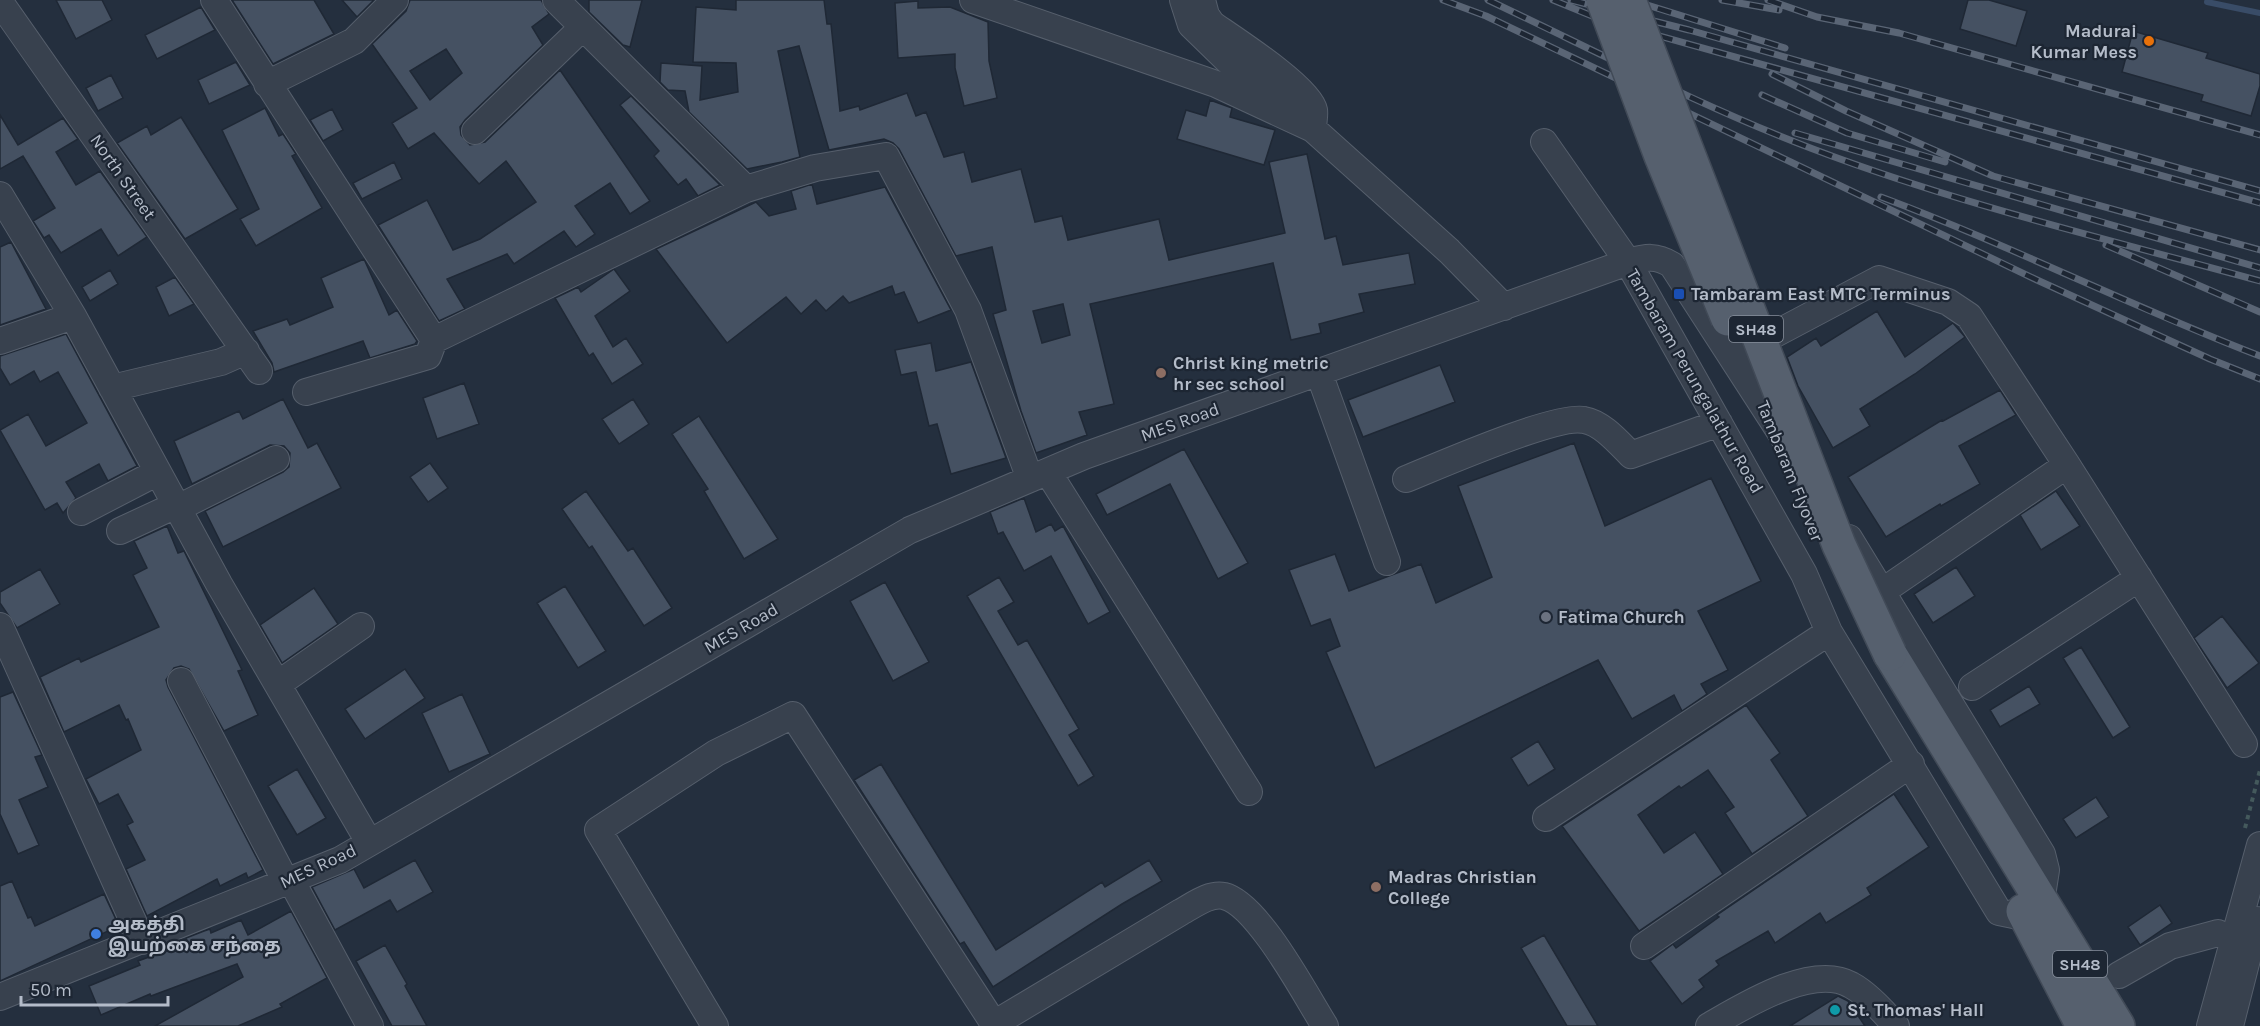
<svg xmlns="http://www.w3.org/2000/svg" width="2260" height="1026" font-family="Karla,'Noto Sans Tamil',sans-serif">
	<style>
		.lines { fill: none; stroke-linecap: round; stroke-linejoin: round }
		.stream { stroke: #394c67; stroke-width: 6 }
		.building { fill: #455162; stroke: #1f2835; stroke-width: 1.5; fill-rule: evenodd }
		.minor-casing { stroke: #565f6c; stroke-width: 28 }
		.major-casing { stroke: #414a57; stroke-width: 36 }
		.path { stroke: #44595c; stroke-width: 4; stroke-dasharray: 4.5 4.5; stroke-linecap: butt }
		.minor { stroke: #38414e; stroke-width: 26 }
		.major { stroke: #56606e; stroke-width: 33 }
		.rail-casing { stroke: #5a6575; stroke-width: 7 }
		.rail { stroke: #1d2633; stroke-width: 4.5; stroke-dasharray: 14; stroke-linecap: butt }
		.major-bridge-casing { stroke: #414a57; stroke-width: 36; stroke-linecap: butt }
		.major-bridge { stroke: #56606e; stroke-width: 33 }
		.food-dot { fill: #e8710a; stroke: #1d2633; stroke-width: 2 }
		.transit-dot { fill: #1a4fb4; stroke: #1d2633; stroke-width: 2 }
		.education-dot { fill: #8d6e63; stroke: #1d2633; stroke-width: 2 }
		.worship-dot { fill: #6b7280; stroke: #1d2633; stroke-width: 2 }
		.shop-dot { fill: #3f7fe0; stroke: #1d2633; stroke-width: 2 }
		.culture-dot { fill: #0f9aa8; stroke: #1d2633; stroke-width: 2 }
		.labels { text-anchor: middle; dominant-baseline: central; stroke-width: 4.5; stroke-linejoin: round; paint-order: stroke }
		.shield { fill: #1d2633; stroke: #878f9c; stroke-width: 1.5 }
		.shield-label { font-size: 16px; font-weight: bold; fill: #b4bcc9 }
		.poi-label { font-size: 18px; font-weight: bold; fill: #b4bcc9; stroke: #1d2633; text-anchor: start }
		.street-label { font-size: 18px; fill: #b4bcc9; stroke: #1d2633 }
	</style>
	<rect width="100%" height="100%" fill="#242f3e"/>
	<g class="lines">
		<!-- stream -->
		<path class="stream" d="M2207,2L2260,13"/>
	</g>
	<!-- building -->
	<path class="building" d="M56,0H102L112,20L76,39Z
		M232,0H314L334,34L273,64Z
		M342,0H374L357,17Z
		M410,0H541L549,14L532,27L543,45L465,120L460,127L461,135L470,145L485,142L560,70L650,201L630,214L610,183L575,206L595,234L576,247L564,231L514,264L507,254L447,279L465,309L439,321L378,225L427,200L453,250L480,239L536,202L506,161L479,184L434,133L408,149L392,123L417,108L372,44L406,11ZM446,49L462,73L430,100L410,71Z
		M589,0H642L630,47L623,45L589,12Z
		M736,0H824L827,24H831L840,111L859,106L860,110L907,93L916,116L926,112L944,157L964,152L972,182L1021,169L1035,222L1062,216L1068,240L1159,219L1169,260L1285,233L1269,162L1307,154L1325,239L1336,236L1343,265L1409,253L1415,284L1359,294L1364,312L1319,324L1321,333L1291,340L1273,263L1090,304L1114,404L1079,412L1087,435L1036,453L1021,411L993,314L1006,310L992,247L956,256L899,149L893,143L884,139L829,150L799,46L778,51L800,157L782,162L747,169L689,112L685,91L668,90L660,82L661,63L702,66L700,100L738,92L736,63L693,62L696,7L736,10ZM1063,304L1070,335L1042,343L1033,311Z
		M1968,0H1989L2027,11L2016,46L1960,29Z
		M918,1V8L950,7L988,22L989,61L997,98L964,106L955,68V54L898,58L895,3Z
		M201,7L215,30L157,59L145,35Z
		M2133,31L2208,53L2206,58L2260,74V86L2251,116L2201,101L2203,95L2122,72Z
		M236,62L250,85L209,104L198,80Z
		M111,75L123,98L98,111L86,88Z
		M631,96L720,185L698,196L686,179L678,185L654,156L659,151L620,105Z
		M1210,100L1232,108L1230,117L1275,130L1264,165L1177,139L1186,110L1206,116Z
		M265,108L279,136L283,134L296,154L292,156L322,208L256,246L240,219L259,209L222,130Z
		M332,109L343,130L323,141L310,120Z
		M0,115L18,145L63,118L78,139L56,152L76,185L100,171L147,237L118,256L101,229L61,253L49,235L44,238L33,221L55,208L23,156L0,169Z
		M181,117L238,209L185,239L117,143L147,126L151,135Z
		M394,162L402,179L362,199L353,183Z
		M812,184L817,204L885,187L951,310L918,323L904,292L895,295L892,286L849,303L843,296L826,311L816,300L801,314L786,297L727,343L656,249L756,202L769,216L796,209L791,191Z
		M11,242L46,309L0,325V247Z
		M364,259L389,315L397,310L417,341L415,344L370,358L363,341L274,372L272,363L253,331L287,319L290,325L333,307L321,278Z
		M614,269L630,291L595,316L613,347L626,338L643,364L612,384L593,353L589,356L555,298L578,287L581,292Z
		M110,270L118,284L90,301L82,287Z
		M175,277L194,304L169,316L156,287Z
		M1877,311L1905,357L1953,323L1965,337L1915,374L1860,409L1870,426L1833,448L1798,386L1787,357L1816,338L1821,346Z
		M66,334L137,466L108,481L99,464L66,482L76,498L63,513L57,503L45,510L0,430L28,414L46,446L87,423L58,372L40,382L34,371L10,385L0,368V356Z
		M931,343L936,371L971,362L1006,458L951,474L937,424L929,426L916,372L901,375L895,350Z
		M1440,365L1455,402L1363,437L1348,400Z
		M464,383L479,424L437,439L423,398Z
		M2000,390L2016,415L1959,446L1980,484L1941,506L1940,504L1886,537L1848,477L1942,420L1943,421Z
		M283,399L308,448L317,443L341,488L223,547L205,511L283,472L289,467L290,453L284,446L270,445L192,484L174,441L239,411L243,419Z
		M633,399L649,424L619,444L602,419Z
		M699,416L778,539L744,559L704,491L708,489L672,434Z
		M1574,443L1605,526L1711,478L1761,581L1698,611L1728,670L1701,684L1707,694L1682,711L1674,695L1632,719L1598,660L1375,768L1326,652L1340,646L1330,619L1311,626L1289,570L1335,554L1349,591L1421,564L1436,603L1492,577L1458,486Z
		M1184,449L1248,563L1218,579L1170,484L1107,515L1096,494Z
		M430,463L448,488L428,502L410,477Z
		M586,491L628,551L633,548L672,608L644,626L592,546L589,548L562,509Z
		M2056,491L2080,526L2041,550L2020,515Z
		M1024,498L1036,532L1051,524L1055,531L1063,526L1110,612L1088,624L1051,556L1024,571L1003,532L998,534L990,512Z
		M167,526L178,553L184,551L242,670L238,671L258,715L224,731L189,669L181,666L174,668L166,680L168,687L263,870L248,878L246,873L220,886L217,879L147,916L126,869L145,860L127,825L133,822L118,794L99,804L86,779L141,750L128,719L126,720L119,705L64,732L40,677L79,658L81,662L159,627L133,575L147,568L134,541Z
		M1956,567L1975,596L1933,623L1914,594Z
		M40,569L60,604L17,628L0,603V592Z
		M999,577L1014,602L998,611L1018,645L1027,640L1079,729L1069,735L1094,776L1078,786L967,596Z
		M885,582L929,662L893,681L850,601Z
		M565,586L606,651L578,668L537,603Z
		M314,588L338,624L282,663L260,625Z
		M2222,616L2259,663L2227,688L2194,638Z
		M2081,647L2130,727L2113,738L2063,658Z
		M405,669L425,698L365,739L345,709Z
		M2029,686L2040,704L2000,727L1990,710Z
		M13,692L42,755L35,757L48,787L19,800L39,845L18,854L0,814V697Z
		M462,694L490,754L449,772L422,713Z
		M1746,705L1780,753L1771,760L1808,816L1752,854L1725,813L1734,807L1708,770L1681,788L1679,786L1638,815L1664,853L1695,832L1723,874L1639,931L1562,826Z
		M1538,741L1555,769L1528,786L1511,758Z
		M881,764L996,950L1102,882L1105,887L1149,860L1162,881L1122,904L993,987L964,942L960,944L854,780Z
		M297,769L326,818L297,835L268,786Z
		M1894,794L1929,847L1867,888L1871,895L1826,923L1820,913L1775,943L1768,931L1716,961L1719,965L1699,980L1704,987L1682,1004L1650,961L1673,944L1676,948L1719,917L1717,915Z
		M2096,797L2109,817L2076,838L2063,819Z
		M415,860L433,892L397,912L390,900L335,930L312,887L354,869L364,888Z
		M12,881L28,918L31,917L35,926L104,894L119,926L0,981V886Z
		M2160,905L2172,923L2140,945L2128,927Z
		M291,911L327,978L280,1004L282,1007L238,1026H155L243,977L237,964L151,996L150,994L101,1015L89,986L140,965L138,961L188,943L186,938L204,931L210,929L211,933L241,920L248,935Z
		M1544,935L1598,1026H1567L1521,948Z
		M385,945L407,984L405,986L427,1026H392L356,961Z
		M1838,996L1848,1001L1865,1026H1790Z"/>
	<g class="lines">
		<!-- minor casing -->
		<g class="minor-casing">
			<path id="minor" d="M214,0L434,340L746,189L556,0
				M973,0L1216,84L1313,129L1449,251L1504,307
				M1183,0L1191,25L1228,61L1287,107
				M1202,0L1206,15L1212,24C1232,38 1310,88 1314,110C1315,115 1313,123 1313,129
				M0,2L259,371
				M267,84L354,41L395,0
				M475,131L583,27
				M1544,142L1628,262L1804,574L1829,632L1999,912L2028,918
				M746,189L815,168L886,156L968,310L1030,479
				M0,195L73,316L219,584L369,842
				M0,341L73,316
				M1745,350L1879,279L1948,302L1969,316L2067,465
				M1319,373L1387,562
				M112,388L221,362L246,351
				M306,392L428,356L434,340
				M1048,472L1249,792
				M1406,479C1438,466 1556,414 1584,420C1602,423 1618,442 1631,455L1719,423
				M178,508L276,459
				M81,512L158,472
				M120,531L176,505
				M1849,538L2042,854L2046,870L2041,902
				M1883,591L2067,465L2244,744
				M0,626L142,941
				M181,681L286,882
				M278,684L361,626
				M1972,687L2139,578
				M1546,818L1829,632
				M291,880L370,1026
				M1644,946L1911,764
				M2119,975L2170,946L2218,933
				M0,997L340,860L910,530L1084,456L1628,262C1646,257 1656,255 1672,265L1793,452
				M715,1026L598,830L716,753L793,715L994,1024L1181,912C1194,905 1209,893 1224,896C1258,904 1306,996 1325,1026
				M1709,1026C1744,1006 1812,963 1851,985C1868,994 1884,1012 1896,1026
				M2210,1026L2260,845
				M2230,1026L2257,920"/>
		</g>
		<!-- major casing -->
		<g class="major-casing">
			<path id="major" d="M1890,654L2118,1026
				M2023,911L2083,1026"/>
		</g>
		<!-- path -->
		<path class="path" d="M2245,828L2260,770"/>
		<!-- minor -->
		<use href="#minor" class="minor"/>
		<!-- major -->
		<use href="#major" class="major"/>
		<!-- rail casing -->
		<g class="rail-casing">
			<path id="rail" d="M1443,0L1486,16L2037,280L2210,359L2260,379
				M1488,0C1596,51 1702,107 1813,149C1958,204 2111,240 2260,281
				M1553,0L1602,20L2260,203
				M1571,0L1689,30L2260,191
				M1631,0L1785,48
				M1722,0L1779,10
				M1768,0L1817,17L1899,33L2260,135
				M1772,74L1846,111L1993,176L2260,250
				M1762,95L1847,133L1945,162
				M1795,133L2260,268
				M1881,197C2010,245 2132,307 2260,356
				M2106,245L2260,312"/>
		</g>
		<!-- rail -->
		<use href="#rail" class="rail"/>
		<!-- major-bridge casing -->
		<g class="major-bridge-casing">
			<path id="major-bridge" d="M1603,0L1661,156L1728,319
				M1629,0L1839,545L1890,654"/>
		</g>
		<!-- major-bridge -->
		<use href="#major-bridge" class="major-bridge"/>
	</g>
	<!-- markers -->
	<circle class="food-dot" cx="2149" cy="41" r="6"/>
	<rect class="transit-dot" x="1673" y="288" width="12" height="12" rx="3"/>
	<g class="education-dot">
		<circle cx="1161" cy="373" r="6"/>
		<circle cx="1376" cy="887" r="6"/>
	</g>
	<circle class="worship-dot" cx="1546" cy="617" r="6"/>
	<circle class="shop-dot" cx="96" cy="934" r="6"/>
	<circle class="culture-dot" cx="1835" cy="1010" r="6"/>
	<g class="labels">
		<!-- shield labels -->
		<g class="shield">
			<rect x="1729" y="316" width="54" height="26" rx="4.5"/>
			<rect x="2053" y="951" width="54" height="26" rx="4.5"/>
		</g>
		<g class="shield-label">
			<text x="1756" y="329">SH48</text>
			<text x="2080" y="964">SH48</text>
		</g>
		<!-- poi labels -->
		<g class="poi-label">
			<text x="2137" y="31" text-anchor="end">Madurai<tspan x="2137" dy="21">Kumar Mess</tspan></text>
			<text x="1691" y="294">Tambaram East MTC Terminus</text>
			<text x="1173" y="363">Christ king metric<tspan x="1173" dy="21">hr sec school</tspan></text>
			<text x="1558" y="617">Fatima Church</text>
			<text x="1388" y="877">Madras Christian<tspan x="1388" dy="21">College</tspan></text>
			<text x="108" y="924">அகத்தி<tspan x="108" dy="21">இயற்கை சந்தை</tspan></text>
			<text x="1847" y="1010">St. Thomas' Hall</text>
		</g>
		<!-- street labels -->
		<g class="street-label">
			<text transform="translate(123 177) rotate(55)">North Street</text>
			<text transform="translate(1695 381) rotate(60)">Tambaram Perungalathur Road</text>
			<text transform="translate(1180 422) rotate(-20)">MES Road</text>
			<text transform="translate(1790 471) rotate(68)">Tambaram Flyover</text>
			<text transform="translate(741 628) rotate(-30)">MES Road</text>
			<text transform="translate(318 866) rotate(-25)">MES Road</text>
		</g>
	</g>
	<!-- scale -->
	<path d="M21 996v9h147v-9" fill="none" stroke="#b4bcc9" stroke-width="3"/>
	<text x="30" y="996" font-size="18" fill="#b4bcc9" stroke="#1d2633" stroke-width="4.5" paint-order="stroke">50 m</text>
</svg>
